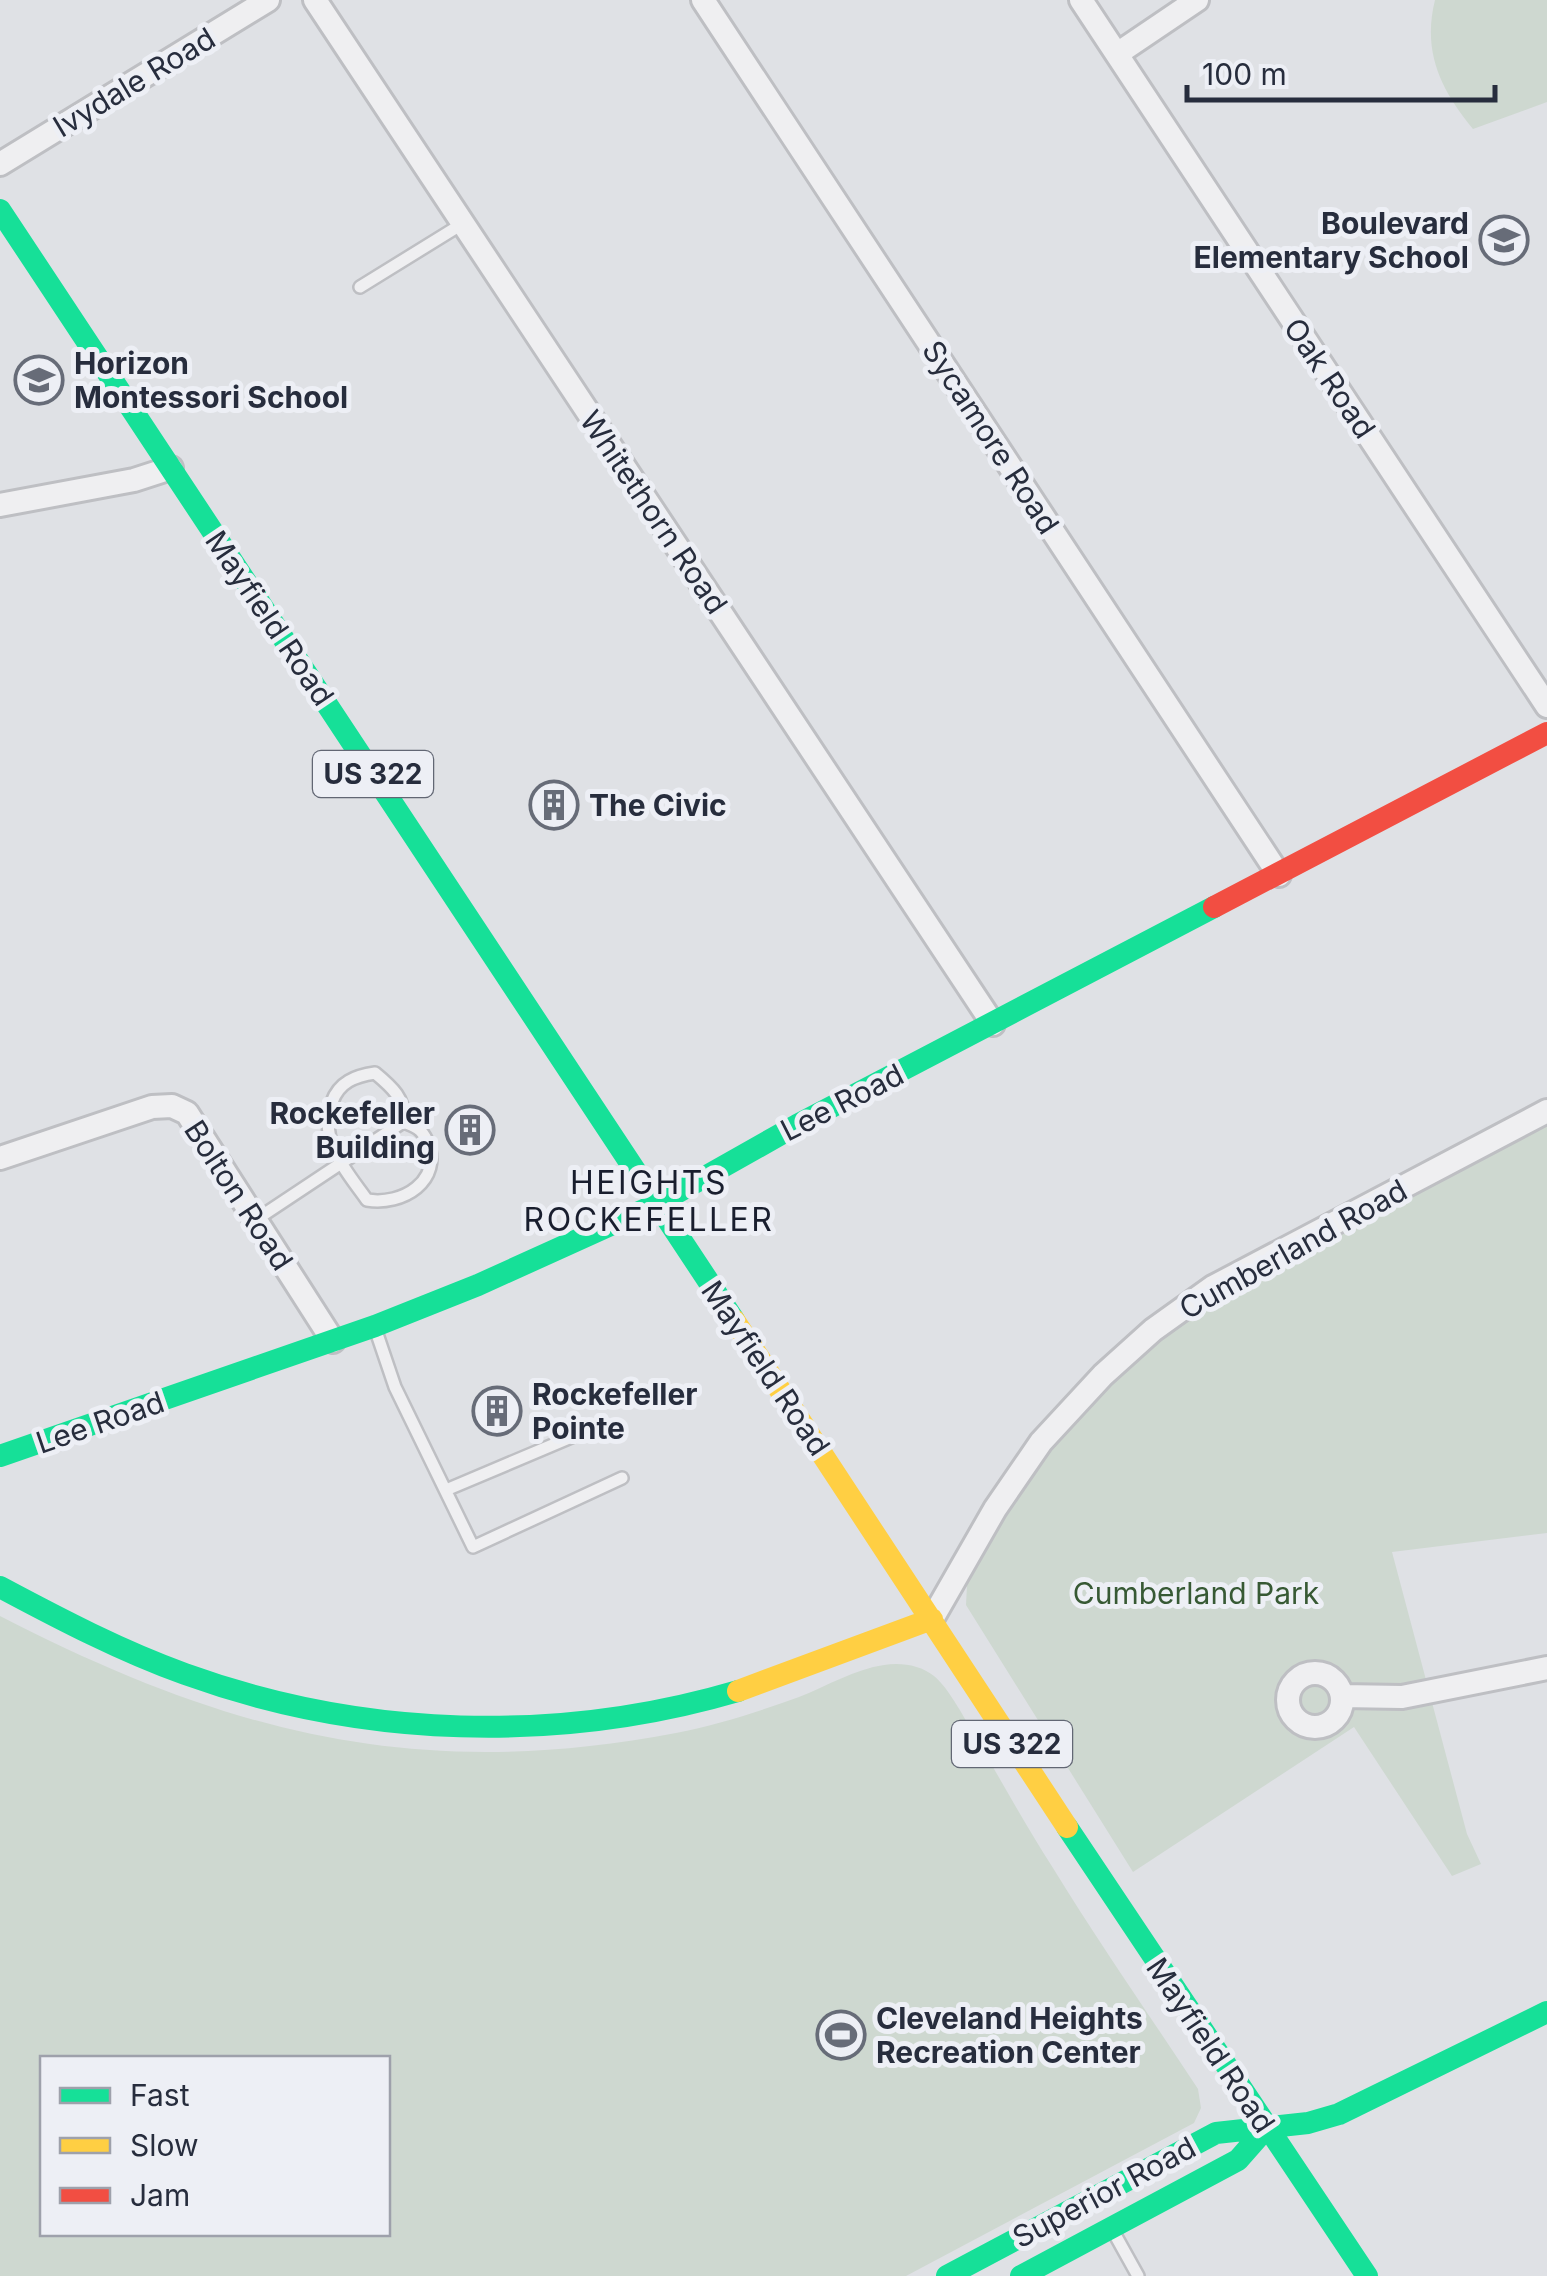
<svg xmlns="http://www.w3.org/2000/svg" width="1547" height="2276" font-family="Inter,sans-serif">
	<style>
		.green { fill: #ced8d0; fill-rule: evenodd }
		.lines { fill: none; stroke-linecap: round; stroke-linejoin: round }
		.lane-casing { stroke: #bebfc3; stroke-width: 16 }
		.street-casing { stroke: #bebfc3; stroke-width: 28 }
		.lane { stroke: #efeff1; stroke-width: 11 }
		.street { stroke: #efeff1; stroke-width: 22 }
		.fast { stroke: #16e098; stroke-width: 22 }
		.slow { stroke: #ffcf43; stroke-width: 22 }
		.jam { stroke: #f24e42; stroke-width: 22 }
		.labels { text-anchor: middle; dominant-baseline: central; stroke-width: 10; stroke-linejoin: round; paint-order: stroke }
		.shield { fill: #edeff5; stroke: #626774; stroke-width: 2.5 }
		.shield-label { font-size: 28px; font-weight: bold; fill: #272d3d }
		.street-label { font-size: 30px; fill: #272d3d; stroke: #edeff5 }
		.poi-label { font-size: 30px; font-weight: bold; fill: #272d3d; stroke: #edeff5; text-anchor: start }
		.park-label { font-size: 30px; fill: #375934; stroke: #edeff5 }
		.neighbourhood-label { font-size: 32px; letter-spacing: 2.5px; fill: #191e2e; stroke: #edeff5 }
	</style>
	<rect width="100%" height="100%" fill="#dfe1e5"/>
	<!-- green -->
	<path class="green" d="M1435,0H1547V102L1473,129C1441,90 1422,52 1435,0Z
		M1547,1124V1533L1392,1552L1467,1834L1481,1864L1452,1876L1354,1727L1133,1872L966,1605L967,1585L1005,1518L1050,1452L1096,1398L1157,1339L1211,1301Z
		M0,1616C229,1734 419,1782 676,1733C718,1725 760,1711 799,1697C827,1686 855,1669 884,1665C900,1662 921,1665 934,1676C949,1688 966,1721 976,1738C1002,1782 1026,1826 1053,1868C1099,1943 1150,2016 1198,2089L1201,2108L1194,2123L906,2276H0ZM42,2058H388V2234H42Z"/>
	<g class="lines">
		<!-- lane casing -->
		<g class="lane-casing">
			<path id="lane" d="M360,287L462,224
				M257,1219L403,1122C406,1099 392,1087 375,1073C355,1076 339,1082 332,1102C318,1141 345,1169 367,1200C402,1206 444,1181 427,1141C422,1129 415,1126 403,1122
				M376,1331L395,1387L473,1547L622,1478
				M446,1490L600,1425
				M1113,2231L1138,2276"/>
		</g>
		<!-- street casing -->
		<g class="street-casing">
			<path id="street" d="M315,0L993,1024
				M703,0L1279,875
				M1081,0L1547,706
				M1117,54L1197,0
				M0,164L268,0
				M0,505L134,480L171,468
				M0,1158L152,1107L172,1106L187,1113L333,1341
				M932,1619L995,1509L1041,1442L1103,1375L1153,1330L1213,1287L1547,1111
				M1288 1700a27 27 0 1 1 54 0a27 27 0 1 1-54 0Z
				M1342,1696L1402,1697L1547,1668"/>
		</g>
		<!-- lane -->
		<use href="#lane" class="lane"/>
		<!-- street -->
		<use href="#street" class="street"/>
		<!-- fast -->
		<path class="fast" d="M0,210L734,1320
			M0,1456L375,1326L478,1285L657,1204L797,1125L1214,907
			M0,1587C60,1619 121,1651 185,1674C362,1738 558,1744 738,1691
			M1067,1827L1367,2276
			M947,2276L1216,2133L1308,2123L1339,2114L1547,2012
			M1021,2276L1238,2160L1267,2127"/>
		<!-- slow -->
		<path class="slow" d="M734,1320L1067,1827
			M738,1691L932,1619"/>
		<!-- jam -->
		<path class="jam" d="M1214,907L1547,733"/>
	</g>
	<!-- icons -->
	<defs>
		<g id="school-ring" transform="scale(2.5)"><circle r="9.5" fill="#edeff5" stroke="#676c78" stroke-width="1.5"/><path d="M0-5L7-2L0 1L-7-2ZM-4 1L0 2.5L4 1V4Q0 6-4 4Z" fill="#676c78"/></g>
		<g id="building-ring" transform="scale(2.5)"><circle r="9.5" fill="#edeff5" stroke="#676c78" stroke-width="1.5"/><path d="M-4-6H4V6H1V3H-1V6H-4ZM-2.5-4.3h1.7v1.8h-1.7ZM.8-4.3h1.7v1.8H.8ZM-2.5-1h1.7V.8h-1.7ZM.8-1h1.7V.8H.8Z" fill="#676c78"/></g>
		<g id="stadium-ring" transform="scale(2.5)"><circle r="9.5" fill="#edeff5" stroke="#676c78" stroke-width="1.5"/><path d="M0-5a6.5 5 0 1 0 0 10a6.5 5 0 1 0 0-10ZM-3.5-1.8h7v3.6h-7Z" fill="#676c78"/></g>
	</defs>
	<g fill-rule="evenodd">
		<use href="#school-ring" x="1504" y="240"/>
		<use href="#school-ring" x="39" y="380"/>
		<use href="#building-ring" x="554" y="805"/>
		<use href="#building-ring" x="470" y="1130"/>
		<use href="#building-ring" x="497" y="1411"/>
		<use href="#stadium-ring" x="841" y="2035"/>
	</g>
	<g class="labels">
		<!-- shield labels -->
		<g class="shield">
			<rect x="313" y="751" width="120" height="46" rx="8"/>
			<rect x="952" y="1721" width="120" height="46" rx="8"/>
		</g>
		<g class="shield-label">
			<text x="373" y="774">US 322</text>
			<text x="1012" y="1744">US 322</text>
		</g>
		<!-- street labels -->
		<g class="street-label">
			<text transform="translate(134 82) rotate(-31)">Ivydale Road</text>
			<text transform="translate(1330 378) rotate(56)">Oak Road</text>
			<text transform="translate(991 437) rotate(57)">Sycamore Road</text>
			<text transform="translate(654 512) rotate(56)">Whitethorn Road</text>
			<text transform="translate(270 618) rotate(56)">Mayfield Road</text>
			<text transform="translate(842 1102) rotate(-27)">Lee Road</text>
			<text transform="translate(239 1195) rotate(57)">Bolton Road</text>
			<text transform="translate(1293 1249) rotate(-29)">Cumberland Road</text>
			<text transform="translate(766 1368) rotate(56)">Mayfield Road</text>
			<text transform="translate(100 1422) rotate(-19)">Lee Road</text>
			<text transform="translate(1211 2045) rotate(56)">Mayfield Road</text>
			<text transform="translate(1104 2192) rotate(-28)">Superior Road</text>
		</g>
		<!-- poi labels -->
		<g class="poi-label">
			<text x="1469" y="223" text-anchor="end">Boulevard<tspan x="1469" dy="34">Elementary School</tspan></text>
			<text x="74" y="363">Horizon<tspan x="74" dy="34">Montessori School</tspan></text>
			<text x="589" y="805">The Civic</text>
			<text x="435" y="1113" text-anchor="end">Rockefeller<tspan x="435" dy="34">Building</tspan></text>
			<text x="532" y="1394">Rockefeller<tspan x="532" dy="34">Pointe</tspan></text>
			<text x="876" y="2018">Cleveland Heights<tspan x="876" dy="34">Recreation Center</tspan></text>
		</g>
		<!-- park labels -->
		<g class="park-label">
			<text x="1196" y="1593">Cumberland Park</text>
		</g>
		<!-- neighbourhood labels -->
		<g class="neighbourhood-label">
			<text x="649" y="1182">HEIGHTS<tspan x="649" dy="37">ROCKEFELLER</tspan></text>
		</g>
	</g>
	<!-- legend -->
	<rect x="40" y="2056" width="350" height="180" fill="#edeff5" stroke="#9ea1ab" stroke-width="2.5"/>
	<rect x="60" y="2088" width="50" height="15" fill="#16e098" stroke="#9ea1ab" stroke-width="2.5"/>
	<text x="130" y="2106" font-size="30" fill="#272d3d">Fast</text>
	<rect x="60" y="2138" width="50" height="15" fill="#ffcf43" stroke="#9ea1ab" stroke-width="2.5"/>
	<text x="130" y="2156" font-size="30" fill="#272d3d">Slow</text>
	<rect x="60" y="2188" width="50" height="15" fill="#f24e42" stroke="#9ea1ab" stroke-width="2.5"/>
	<text x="130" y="2206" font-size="30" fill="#272d3d">Jam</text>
	<!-- scale -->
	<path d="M1187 85v15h308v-15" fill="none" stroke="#272d3d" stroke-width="5"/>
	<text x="1202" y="85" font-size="30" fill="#272d3d" stroke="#edeff5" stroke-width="8" paint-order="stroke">100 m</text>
</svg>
